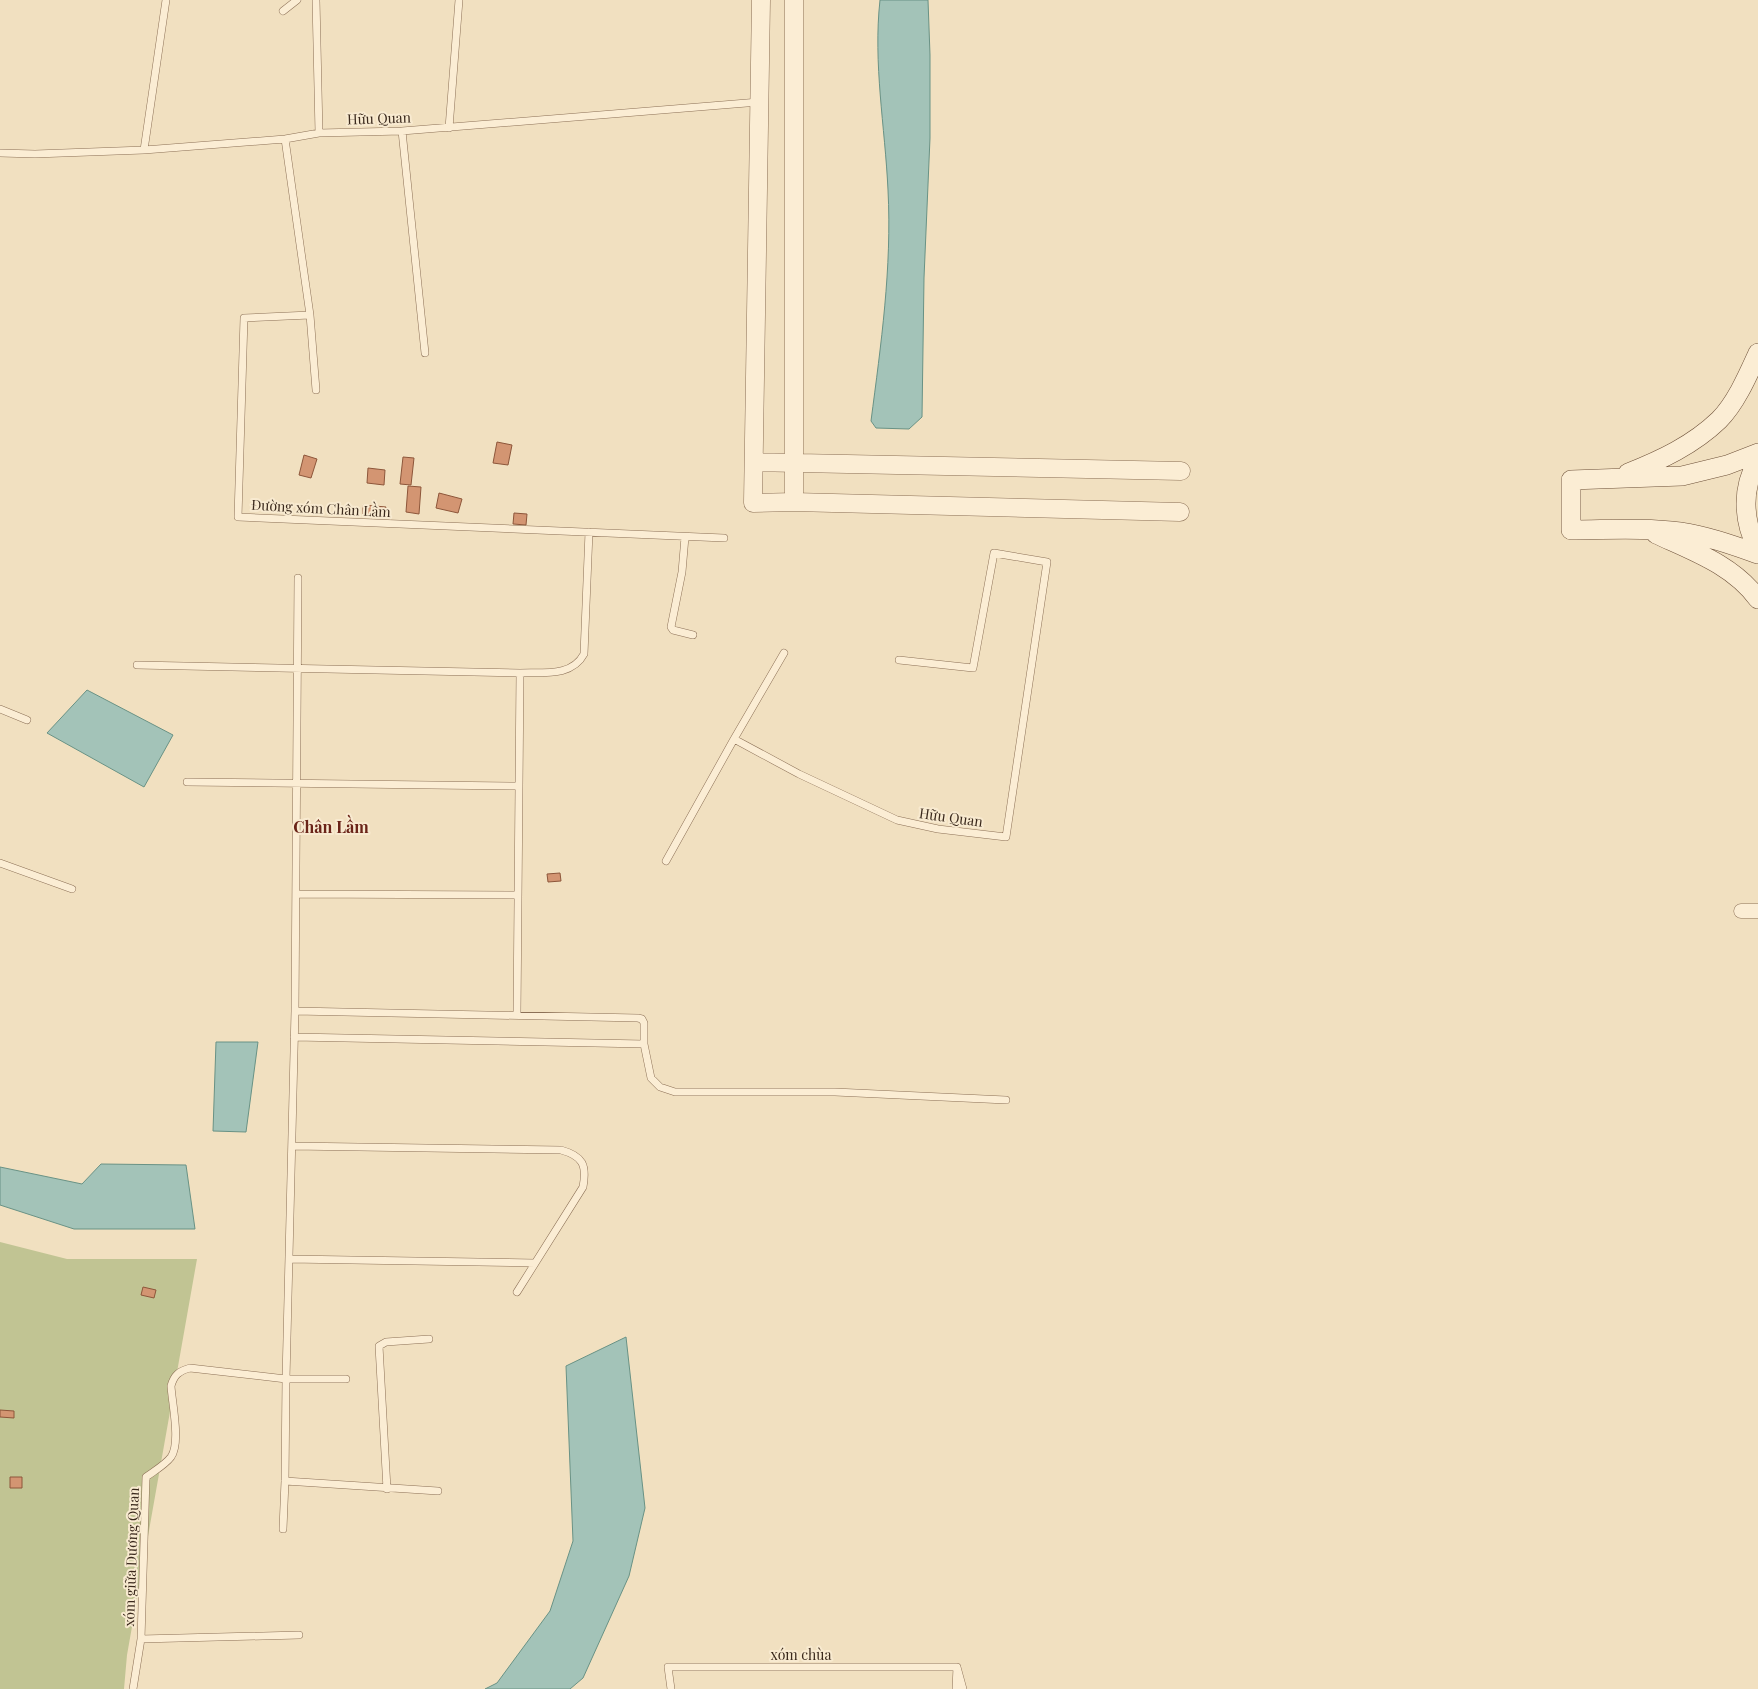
<svg xmlns="http://www.w3.org/2000/svg" width="1758" height="1689" font-family="'Playfair Display',serif">
	<style>
		.cemetery { fill: #c1c493 }
		.water { fill: #a3c3b8; stroke: #699285 }
		.building { fill: #d39572; stroke: #8d563a }
		.lines { fill: none; stroke-linecap: round; stroke-linejoin: round }
		.service-casing { stroke: #8c7056; stroke-width: 8 }
		.minor-casing { stroke: #8c7056; stroke-width: 15 }
		.tertiary-casing { stroke: #8c7056; stroke-width: 19 }
		.secondary-casing { stroke: #6e5139; stroke-width: 20 }
		.service { stroke: #fbedd4; stroke-width: 7 }
		.minor { stroke: #fbedd4; stroke-width: 14 }
		.tertiary { stroke: #fbedd4; stroke-width: 18 }
		.secondary { stroke: #fbedd4; stroke-width: 19 }
		.labels { text-anchor: middle; dominant-baseline: central; stroke-width: 4; stroke-linejoin: round; paint-order: stroke }
		.street-label { font-size: 14px; fill: #3a291c; stroke: #f8ead0 }
		.quarter-label { font-size: 16px; font-weight: bold; fill: #6a2418; stroke: #f8ead0 }
	</style>
	<rect width="100%" height="100%" fill="#f1e0c0"/>
	<!-- cemetery -->
	<path class="cemetery" d="M0,1242L67,1259H197L127,1655L124,1689H0Z"/>
	<!-- water -->
	<path class="water" d="M880,0H928L930,55V138L924,278L922,417L909,429L876,428L871,421C881,344 892,268 888,190C885,126 873,64 880,0Z
		M87,690L173,735L144,787L47,733Z
		M216,1042H258L246,1132L213,1131Z
		M101,1164L186,1165L195,1229H74L0,1205V1167L82,1184Z
		M626,1337L645,1508L629,1576L583,1678L570,1689H485L497,1683L550,1611L573,1541L566,1366Z"/>
	<!-- building -->
	<path class="building" d="M497,442L512,445L508,465L493,463Z
		M304,455L317,459L311,478L299,475Z
		M403,457L414,458L411,485L400,484Z
		M368,468L385,470L384,485L367,483Z
		M408,486L421,487L419,514L406,512Z
		M439,493L462,499L458,513L436,508Z
		M363,505L386,507L385,515L363,514Z
		M514,513L527,514L526,525L513,524Z
		M560,873L561,881L548,882L547,874Z
		M143,1287L156,1290L154,1298L141,1295Z
		M0,1410L14,1411V1418L0,1417Z
		M10,1477H22V1488H10Z"/>
	<g class="lines">
		<!-- service casing -->
		<g class="service-casing">
			<path id="service" d="M316,0L319,133
				M283,11L297,0
				M449,128L459,0
				M402,131L425,353
				M285,139L310,315L244,318L238,517L724,538
				M144,150L166,0
				M0,153L35,154L144,150L285,139L319,133L402,131L759,102
				M310,315L316,390
				M685,537L682,572L671,627L673,630L693,635
				M298,578L295,1011L638,1018L642,1019L644,1023V1044L651,1078L660,1087L675,1092H835L1006,1100
				M784,653L734,739L799,774L897,820L938,829L1006,837L1047,562L994,553L973,668L899,660
				M137,665L520,673C543,672 572,677 584,654L589,532
				M0,709L27,720
				M187,782L518,786
				M666,861L734,739
				M0,863L72,889
				M296,894L518,895
				M295,1011L286,1379H346
				M517,1015L520,673
				M294,1037L644,1044
				M292,1146L561,1150C583,1156 587,1165 583,1187L517,1292
				M289,1259L535,1263
				M285,1481L438,1491
				M387,1489L379,1346L386,1342L429,1339
				M141,1639L299,1635
				M133,1689L141,1639L146,1477C154,1471 165,1465 171,1457C181,1443 172,1403 171,1386C174,1375 179,1371 190,1368L286,1379L285,1481L283,1529
				M671,1689L668,1667H957
				M956,1689L957,1667L963,1689"/>
		</g>
		<!-- minor casing -->
		<g class="minor-casing">
			<path id="minor" d="M1741,911H1758"/>
		</g>
		<!-- tertiary casing -->
		<g class="tertiary-casing">
			<path id="tertiary" d="M761,0L753,503L794,502L1180,512
				M794,0V502
				M755,462L1181,471"/>
		</g>
		<!-- secondary casing -->
		<g class="secondary-casing">
			<path id="secondary" d="M1758,453L1727,465L1682,476L1571,480V530C1607,530 1644,527 1680,532C1707,536 1732,545 1758,554
				M1758,460C1741,489 1743,521 1758,550
				M1628,473C1661,460 1693,445 1719,420C1736,403 1748,375 1758,353
				M1656,534C1693,551 1733,565 1758,599"/>
		</g>
		<!-- service -->
		<use href="#service" class="service"/>
		<!-- minor -->
		<use href="#minor" class="minor"/>
		<!-- tertiary -->
		<use href="#tertiary" class="tertiary"/>
		<!-- secondary -->
		<use href="#secondary" class="secondary"/>
	</g>
	<g class="labels">
		<!-- street labels -->
		<g class="street-label">
			<text transform="translate(379 118) rotate(-2)">Hữu Quan</text>
			<text transform="translate(321 508) rotate(3)">Đường xóm Chân Lầm</text>
			<text transform="translate(951 817) rotate(8)">Hữu Quan</text>
			<text transform="translate(131 1557) rotate(-88)">xóm giữa Dương Quan</text>
			<text x="801" y="1654">xóm chùa</text>
		</g>
		<!-- quarter labels -->
		<g class="quarter-label">
			<text x="331" y="826">Chân Lầm</text>
		</g>
	</g>
</svg>
